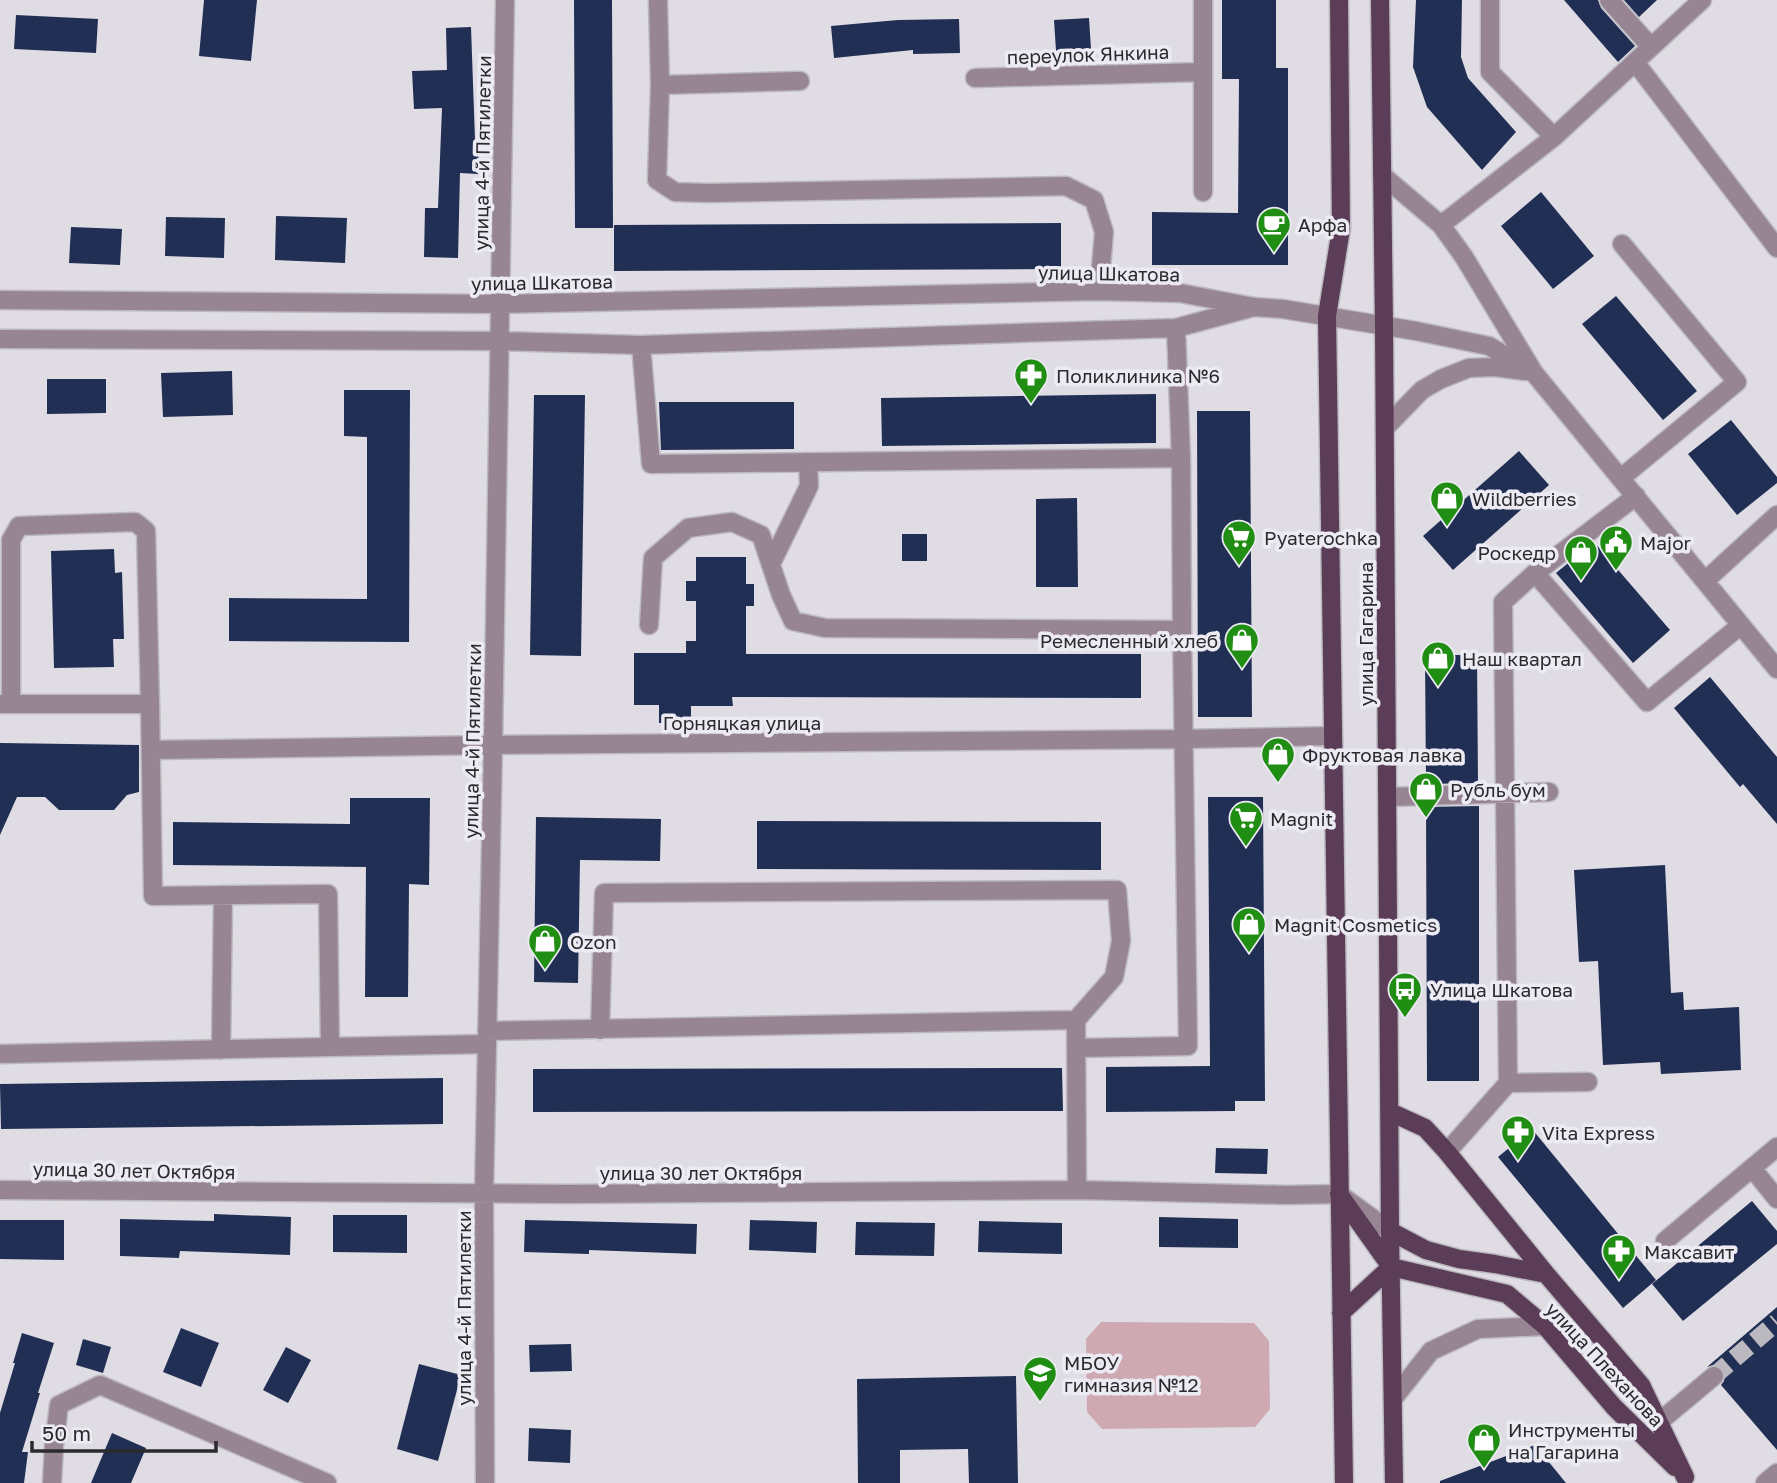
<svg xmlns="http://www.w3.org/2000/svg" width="1777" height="1483" font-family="'Golos Text',sans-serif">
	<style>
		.green { fill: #cea9b1 }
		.building { fill: #222f55 }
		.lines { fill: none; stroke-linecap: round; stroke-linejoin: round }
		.minor-tunnel { stroke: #bbb8bf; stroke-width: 18; stroke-dasharray: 18 9; stroke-linecap: butt }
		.minor-casing { stroke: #bbb8bf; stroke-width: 21 }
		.major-casing { stroke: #bbb8bf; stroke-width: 21 }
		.minor { stroke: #988594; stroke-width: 18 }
		.major { stroke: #5c3d58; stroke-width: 18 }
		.labels { text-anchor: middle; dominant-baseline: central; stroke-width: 7; stroke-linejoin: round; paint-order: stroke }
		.street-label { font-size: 19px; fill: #2b2a2d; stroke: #eceaf2 }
		.poi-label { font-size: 19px; fill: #2b2a2d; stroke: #eceaf2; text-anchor: start }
	</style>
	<rect width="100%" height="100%" fill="#dfdce4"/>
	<!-- green -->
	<path class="green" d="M1101,1322L1254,1323L1269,1341L1270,1409L1255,1427L1102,1429L1087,1412L1086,1339Z"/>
	<!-- building -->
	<path class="building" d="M204,0H257L251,61L199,56Z
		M574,0H612L613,228H575Z
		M1222,0H1276V68H1288V265H1152V212L1238,213L1239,79H1222Z
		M1416,0H1462L1461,57L1468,78L1516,132L1482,170L1427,107L1413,67Z
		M1564,0H1598L1601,8L1635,46L1618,62Z
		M1624,0H1657L1639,17Z
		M16,15L98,19L96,53L14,49Z
		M1089,18L1091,49L1056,51L1054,20Z
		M959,19L960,53L913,54V50L834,58L831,26L898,20Z
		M471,27L475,140H479L478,174L460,173L458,258L424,257L425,208H438L442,108L414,109L412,71L447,70L446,28Z
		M1541,192L1594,256L1553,289L1501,226Z
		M276,216L347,218L345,263L275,260Z
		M166,217L225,218L224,258L165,256Z
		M1061,223V269L614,271V225Z
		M71,227L122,229L120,265L69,263Z
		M1616,296L1697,391L1663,420L1582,324Z
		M232,371L233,415L163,417L161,373Z
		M47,379H106V413L47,414Z
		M344,390H410L409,642L229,641V598L367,599V437L344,436Z
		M1156,394V443L882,446L881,398Z
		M534,395H585L581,656L530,655Z
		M659,402H794V449L661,450Z
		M1197,411H1250L1252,717H1198Z
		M1731,420L1777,477V483L1737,515L1688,454Z
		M1519,451L1549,485L1453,570L1423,536Z
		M1077,498L1078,587H1036V499Z
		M902,534H927V561H902Z
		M1594,542L1670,630L1633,663L1556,573Z
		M114,549L115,573L122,572L124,639H113L114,667L54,668L51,551Z
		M696,557H746V584H754V606H746V654H1141V698L732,697L733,706H691V723H659V705H634V653H686V641H696V601H686V581H696Z
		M1425,655H1477L1478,783L1426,784Z
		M1710,677L1777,757V824L1743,784L1740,787L1674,708Z
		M0,743L139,745V792L127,795L114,810H59L45,797H17L0,835Z
		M1208,797H1263L1265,1101H1235V1111L1106,1112V1067L1210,1066Z
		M350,798H430L429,885L409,884L408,997H365L366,867L173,865V822L350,824Z
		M1479,806V1081H1427L1426,807Z
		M536,817L661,819L660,861L580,860L578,983L534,982Z
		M757,821L1101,822V870L757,869Z
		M1665,865L1671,993L1683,992L1684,1010L1739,1007L1741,1070L1661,1074L1660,1062L1603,1065L1598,961L1579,962L1574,870Z
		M1062,1068L1063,1111L533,1112V1069Z
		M443,1078V1124L1,1129L0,1084Z
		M1532,1129L1656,1280L1623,1308L1498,1157Z
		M1216,1148L1268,1149L1267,1174L1215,1173Z
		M1752,1201L1777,1231V1244L1683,1321L1652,1284Z
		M214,1214L291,1217L290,1255L180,1251L179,1258L120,1256V1219L214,1221Z
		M333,1215H407V1253L333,1252Z
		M1159,1217L1238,1219V1248L1159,1247Z
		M0,1220H64V1260L0,1259Z
		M525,1220L697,1224L696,1254L589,1250V1254L524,1252Z
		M750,1220L817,1222L816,1253L749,1250Z
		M979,1221L1062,1223V1254L978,1252Z
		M856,1222L935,1223L934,1256L855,1255Z
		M1777,1307V1450L1721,1385L1724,1381L1725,1375L1722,1368L1713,1365L1707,1367Z
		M181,1328L219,1343L201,1387L163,1372Z
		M22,1333L54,1343L38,1393H40L22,1452H28L24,1483H0V1413L15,1363H13Z
		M83,1339L111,1347L103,1373L76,1365Z
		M571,1344L572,1371L530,1372L529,1345Z
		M286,1347L311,1360L288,1403L263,1390Z
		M419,1364L461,1375L438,1461L397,1449Z
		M1016,1376L1018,1483H969L968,1449L900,1450V1483H858L857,1379Z
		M529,1428L571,1430L570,1463L528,1461Z
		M112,1433L146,1448L131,1483H91Z
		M1535,1445L1566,1483H1440V1481Z"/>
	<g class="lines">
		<!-- minor-tunnel -->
		<path class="minor-tunnel" d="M1714,1376L1777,1322"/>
		<!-- minor casing -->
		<g class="minor-casing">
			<path id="minor" d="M658,0L660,85L800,81
				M1203,0V192
				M1609,0L1651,47
				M1635,62L1777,248
				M975,78L1203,72
				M660,85L657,180L675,192L708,193L1066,186L1094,200L1104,232L1099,291
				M1554,137L1702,0
				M1382,175L1441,225L1464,257L1534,373L1777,669
				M1441,225L1554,137L1490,72V0
				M0,300L500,304L1099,291L1180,293L1254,307L1283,309L1416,331L1489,346L1534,373
				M0,339L500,341L641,345L1176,328L1250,308
				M641,345L651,464L1181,458L1176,328
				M1385,428L1422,390L1441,379L1469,368L1495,367L1525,371
				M1181,458L1182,630
				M1621,478L1737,382L1622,244
				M771,564L809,486L808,462
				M1535,573L1647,702L1741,625
				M1705,581L1777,515
				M649,625L653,558L688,528L732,522L761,535L781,595L793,621L825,628L1182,630L1188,1046L1077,1048
				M0,704H150L153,896L328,894L330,1047L487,1044
				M11,704V540L19,526L135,522L146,531L150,704
				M151,750L493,745L1184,739L1332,736
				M1388,797L1549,792
				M600,1030L604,893L1117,890L1121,941L1114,977L1076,1020L1077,1190
				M487,1031L1076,1020
				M221,1050L223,895
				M0,1054L330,1047
				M1508,1083L1588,1082
				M1447,1152L1508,1083L1503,602L1535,573L1636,496
				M1752,1168L1777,1199
				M0,1190L567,1194L1077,1190L1286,1195L1339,1194L1390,1231
				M1665,1241L1777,1147
				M1393,1399L1431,1351L1478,1329L1545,1326
				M1659,1422L1714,1376
				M52,1483L54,1445L59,1405L100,1385L327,1483
				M485,1483L484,1194L493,745L505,0
				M1765,1483L1777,1473"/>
		</g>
		<!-- major casing -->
		<g class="major-casing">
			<path id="major" d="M1339,0L1341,229L1327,316L1344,1483
				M1380,0L1384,326L1390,1231L1394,1483
				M1390,1112L1425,1128L1447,1152L1546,1274L1641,1385L1685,1477
				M1339,1194L1391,1267
				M1390,1231L1426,1250L1459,1259L1495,1264L1546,1274
				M1391,1267L1507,1294L1545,1326L1614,1407L1675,1467
				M1341,1313L1391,1267"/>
		</g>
		<!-- minor -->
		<use href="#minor" class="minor"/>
		<!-- major -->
		<use href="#major" class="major"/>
	</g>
	<!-- icons -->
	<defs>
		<g id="cafe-pin" transform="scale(1.75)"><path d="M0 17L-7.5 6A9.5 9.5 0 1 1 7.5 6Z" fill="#208e13" stroke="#eceaf2"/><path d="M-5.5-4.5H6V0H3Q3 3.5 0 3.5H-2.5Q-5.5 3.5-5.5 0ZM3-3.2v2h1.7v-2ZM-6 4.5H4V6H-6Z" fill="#fff"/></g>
		<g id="pharmacy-pin" transform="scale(1.75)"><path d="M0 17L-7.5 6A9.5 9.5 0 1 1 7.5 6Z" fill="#208e13" stroke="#eceaf2"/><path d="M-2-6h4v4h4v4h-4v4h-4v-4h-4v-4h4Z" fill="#fff"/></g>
		<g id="shop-pin" transform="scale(1.75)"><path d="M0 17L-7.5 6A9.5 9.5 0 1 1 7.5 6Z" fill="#208e13" stroke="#eceaf2"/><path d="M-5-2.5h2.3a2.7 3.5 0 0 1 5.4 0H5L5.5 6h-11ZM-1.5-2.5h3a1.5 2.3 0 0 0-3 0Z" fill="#fff"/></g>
		<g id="supermarket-pin" transform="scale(1.75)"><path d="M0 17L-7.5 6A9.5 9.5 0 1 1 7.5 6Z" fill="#208e13" stroke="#eceaf2"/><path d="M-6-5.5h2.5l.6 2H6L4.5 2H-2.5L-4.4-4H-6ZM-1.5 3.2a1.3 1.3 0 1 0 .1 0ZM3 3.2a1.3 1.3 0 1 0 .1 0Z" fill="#fff"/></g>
		<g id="civic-pin" transform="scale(1.75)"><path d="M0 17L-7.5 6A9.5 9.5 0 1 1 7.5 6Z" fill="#208e13" stroke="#eceaf2"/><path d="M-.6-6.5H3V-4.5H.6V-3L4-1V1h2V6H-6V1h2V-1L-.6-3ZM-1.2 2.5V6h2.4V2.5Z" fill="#fff"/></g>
		<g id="bus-pin" transform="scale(1.75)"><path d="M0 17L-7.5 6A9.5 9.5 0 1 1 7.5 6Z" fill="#208e13" stroke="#eceaf2"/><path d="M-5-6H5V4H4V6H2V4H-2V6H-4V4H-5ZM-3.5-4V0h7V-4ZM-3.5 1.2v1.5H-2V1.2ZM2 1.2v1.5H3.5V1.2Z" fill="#fff"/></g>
		<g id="school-pin" transform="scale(1.75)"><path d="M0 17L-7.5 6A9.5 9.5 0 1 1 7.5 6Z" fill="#208e13" stroke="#eceaf2"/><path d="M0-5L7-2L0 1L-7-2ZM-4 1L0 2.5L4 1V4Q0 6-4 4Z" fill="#fff"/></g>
	</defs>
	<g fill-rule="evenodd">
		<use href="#cafe-pin" x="1274" y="224"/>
		<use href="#pharmacy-pin" x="1031" y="375"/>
		<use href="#shop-pin" x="1447" y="498"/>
		<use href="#supermarket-pin" x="1239" y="537"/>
		<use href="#civic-pin" x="1616" y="542"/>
		<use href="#shop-pin" x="1581" y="552"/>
		<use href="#shop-pin" x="1242" y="640"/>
		<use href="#shop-pin" x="1438" y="658"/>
		<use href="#shop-pin" x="1278" y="754"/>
		<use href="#shop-pin" x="1426" y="789"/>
		<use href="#supermarket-pin" x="1246" y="818"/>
		<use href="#shop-pin" x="1249" y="924"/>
		<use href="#shop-pin" x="545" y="941"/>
		<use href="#bus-pin" x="1405" y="989"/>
		<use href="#pharmacy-pin" x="1518" y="1132"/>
		<use href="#pharmacy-pin" x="1619" y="1251"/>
		<use href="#school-pin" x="1040" y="1373"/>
		<use href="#shop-pin" x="1484" y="1440"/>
	</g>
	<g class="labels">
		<!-- street labels -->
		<g class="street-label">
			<text transform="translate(1088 54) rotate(-2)">переулок Янкина</text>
			<text transform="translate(482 153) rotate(-89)">улица 4-й Пятилетки</text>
			<text transform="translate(1109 273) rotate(1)">улица Шкатова</text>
			<text transform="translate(542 282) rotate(-1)">улица Шкатова</text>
			<text transform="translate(1365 634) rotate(-90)">улица Гагарина</text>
			<text x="742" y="722">Горняцкая улица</text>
			<text transform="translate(472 741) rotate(-89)">улица 4-й Пятилетки</text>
			<text transform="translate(134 1170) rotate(1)">улица 30 лет Октября</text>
			<text x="701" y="1172">улица 30 лет Октября</text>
			<text transform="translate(463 1308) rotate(-90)">улица 4-й Пятилетки</text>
			<text transform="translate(1605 1364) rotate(47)">улица Плеханова</text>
		</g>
		<!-- poi labels -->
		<g class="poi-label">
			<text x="1298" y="224">Арфа</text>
			<text x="1056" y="375">Поликлиника №6</text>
			<text x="1472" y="498">Wildberries</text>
			<text x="1264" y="537">Pyaterochka</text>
			<text x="1640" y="542">Major</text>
			<text x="1556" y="552" text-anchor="end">Роскедр</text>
			<text x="1218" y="640" text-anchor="end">Ремесленный хлеб</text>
			<text x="1462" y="658">Наш квартал</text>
			<text x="1302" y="754">Фруктовая лавка</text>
			<text x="1450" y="789">Рубль бум</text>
			<text x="1270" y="818">Magnit</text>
			<text x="1274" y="924">Magnit Cosmetics</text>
			<text x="570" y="941">Ozon</text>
			<text x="1430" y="989">Улица Шкатова</text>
			<text x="1542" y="1132">Vita Express</text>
			<text x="1644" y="1251">Максавит</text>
			<text x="1064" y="1362">МБОУ<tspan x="1064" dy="22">гимназия №12</tspan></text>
			<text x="1508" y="1429">Инструменты<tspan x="1508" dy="22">на Гагарина</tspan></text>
		</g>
	</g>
	<!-- scale -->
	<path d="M32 1441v10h184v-10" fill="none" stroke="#2b2a2d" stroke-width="3.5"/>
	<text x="42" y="1441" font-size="21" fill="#2b2a2d" stroke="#eceaf2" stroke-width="5" paint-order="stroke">50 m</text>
</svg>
